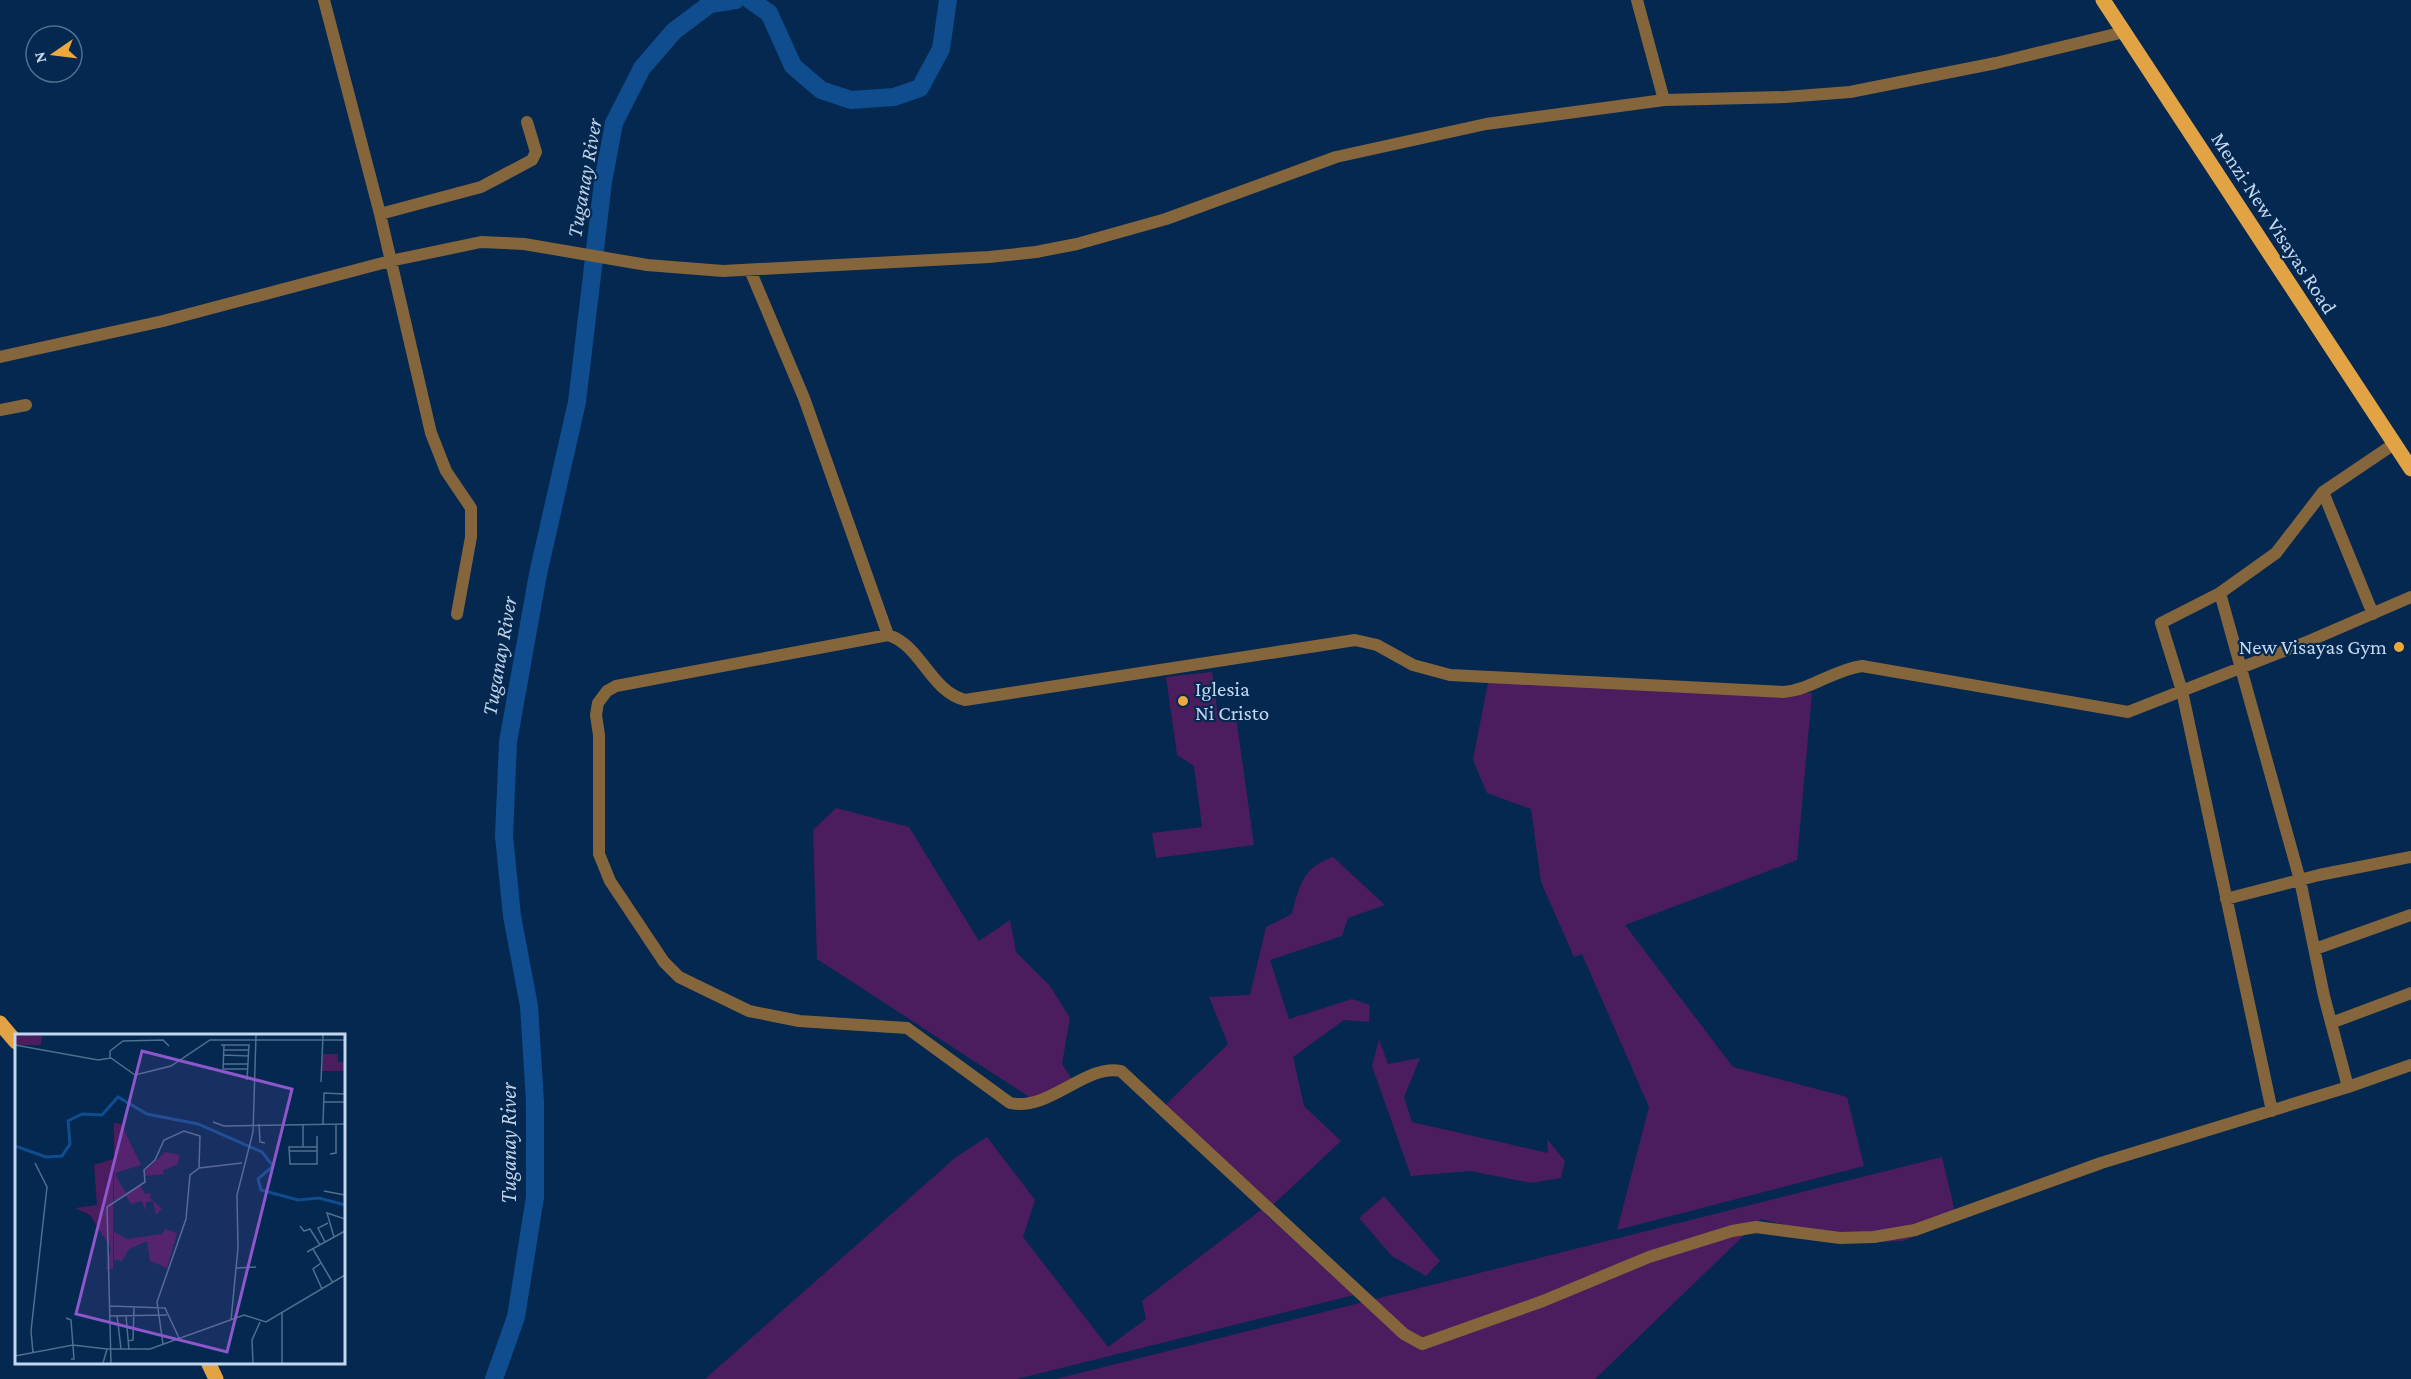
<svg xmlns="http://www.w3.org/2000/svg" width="2411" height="1379" font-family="'Crimson Pro',serif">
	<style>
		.green { fill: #4b1d5f }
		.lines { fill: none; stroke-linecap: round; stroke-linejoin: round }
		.river { stroke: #0f4d8f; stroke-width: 18 }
		.minor { stroke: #85663c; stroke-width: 12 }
		.major { stroke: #e2a344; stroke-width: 15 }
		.poi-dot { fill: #eda83b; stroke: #04284f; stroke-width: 2 }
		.labels { text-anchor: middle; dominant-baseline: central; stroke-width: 4.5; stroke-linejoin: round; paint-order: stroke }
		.street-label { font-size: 21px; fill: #c3d7f0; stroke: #04284f }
		.poi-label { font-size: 21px; fill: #c3d7f0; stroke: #04284f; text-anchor: end }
		.water-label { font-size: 22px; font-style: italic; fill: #bfd1e7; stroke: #04284f }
		.inset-river { fill: none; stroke: #0f4d8f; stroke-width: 3 }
		.inset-road { fill: none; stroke: #506e8f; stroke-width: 1.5 }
		.view { fill: #8d57cb; fill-opacity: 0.15; stroke: #8d57cb; stroke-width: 3 }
		.inset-edge { fill: none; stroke: #c3d7f0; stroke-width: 3 }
	</style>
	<rect width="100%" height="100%" fill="#04284f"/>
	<!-- green -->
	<path class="green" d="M1212,672L1218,716L1236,717L1254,845L1156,858L1152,833L1202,827L1194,766L1177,755L1166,677Z
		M1488,682L1812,693L1797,860L1625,925L1733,1067L1847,1097L1864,1166L1617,1230L1649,1107L1582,954L1574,957L1541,882L1531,809L1487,793L1473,760Z
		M836,808L909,827L979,941L1010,920L1016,952L1050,986L1070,1018L1062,1064L1072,1079L1037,1102L817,959L813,830Z
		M1333,857L1385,905L1348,918L1342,936L1270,960L1289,1019L1352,999L1370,1005L1369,1022L1344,1020L1293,1057L1304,1106L1341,1141L1264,1213L1354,1295L1017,1379H705L956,1157L987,1137L1035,1200L1023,1237L1108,1347L1146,1319L1142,1301L1261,1210L1163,1107L1228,1044L1209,997L1250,995L1266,927L1292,914C1299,886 1303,867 1333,857Z
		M1379,1039L1388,1064L1420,1058L1404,1097L1412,1122L1548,1153L1547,1139L1565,1161L1561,1178L1531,1183L1470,1171L1411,1176L1372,1066Z
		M1942,1157L1957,1220L1903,1241L1858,1243L1761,1219L1595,1379H1056Z
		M1384,1196L1440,1261L1426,1276L1392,1256L1359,1218Z"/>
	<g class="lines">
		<!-- river -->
		<path class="river" d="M750,0L769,13L793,66L821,90L851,100L894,97L920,88L941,49L948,0
			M494,1379L516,1317L535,1197V1102L529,1006L512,916L504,836L508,742L538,574L577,402L603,182L614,123L642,68L674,31L710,4L736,0"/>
		<!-- minor -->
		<path class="minor" d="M324,0L380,214L431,433L446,471L471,508V537L457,614
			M1637,0L1664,100
			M380,214L481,187L532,160L536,152L527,122
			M750,270L804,398L888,635
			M0,357L163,321L390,261L481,242L524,244L647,265L723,271L989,257L1036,252L1077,244L1166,219L1336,157L1486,124L1664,100L1785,97L1850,92L1996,63L2124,32
			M0,410L26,405
			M2323,492L2373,614
			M2220,593L2300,880L2324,996L2348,1087
			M2411,597L2309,641L2128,712L1862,666C1833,670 1811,690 1783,692L1450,675L1413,665L1377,645L1355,640L965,700C930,691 921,645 888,635L616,686L607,691L598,703L596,715L599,735V854L610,881L664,962L679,977L749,1011L799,1021L907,1028L1010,1103C1049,1112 1086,1063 1121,1071L1404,1334L1422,1344L1543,1301L1649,1257L1732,1231L1756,1227L1840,1238L1874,1237L1915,1230L2101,1163L2348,1087L2411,1065
			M2226,899L2319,875L2411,857
			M2315,949L2411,915
			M2331,1023L2411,993
			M2272,1111L2182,691L2161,623L2220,593L2276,553L2323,492L2394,444"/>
		<!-- major -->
		<path class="major" d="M2103,0L2411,469
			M0,1023L16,1042
			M208,1362L216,1379"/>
	</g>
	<!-- markers -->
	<g class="poi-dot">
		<circle cx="2399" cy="647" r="6"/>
		<circle cx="1183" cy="701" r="6"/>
	</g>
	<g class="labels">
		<!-- street labels -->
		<g class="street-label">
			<text transform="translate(2274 223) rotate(57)">Menzi-New Visayas Road</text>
		</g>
		<!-- poi labels -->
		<g class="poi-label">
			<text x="2387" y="647">New Visayas Gym</text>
			<text x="1195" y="689" text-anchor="start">Iglesia<tspan x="1195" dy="24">Ni Cristo</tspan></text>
		</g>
		<!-- water labels -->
		<g class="water-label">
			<text transform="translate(584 178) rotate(-80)">Tuganay River</text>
			<text transform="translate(499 656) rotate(-80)">Tuganay River</text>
			<text transform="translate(508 1143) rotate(-90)">Tuganay River</text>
		</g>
	</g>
	<!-- overview -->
	<g transform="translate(15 1034)">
		<rect width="330" height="330" fill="#04284f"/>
		<path d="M0,1L27,2L26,11H0ZM308,20H323V28H329L330,37H307ZM99,89L106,90L126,131L100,139L102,144L111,159L125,151L130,160L136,159L135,164L147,175L141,181L138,167L131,168L130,177L127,167L116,170L110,160L99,167ZM150,118L165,121L162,131L148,136L149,140L130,142L129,138ZM98,125V235H91L96,214L75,181L60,174L82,171L79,131ZM150,195L162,199L152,234L135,227L132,207L114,215L107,227L99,226V198L112,205L147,200Z" fill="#4b1d5f"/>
		<path class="inset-river" d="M0,112L31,123L47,122L55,110L53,87L67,80L87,81L103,63L132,80L183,90L247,118L258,132L243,145L246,156L283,166L304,164L330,171"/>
		<path class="inset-road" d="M0,11L83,26L96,24L120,41L156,32L195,6H330M206,11H235M209,11L208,35H233M209,16H234M208,21L234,22M95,24V17L108,7L148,6L154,12M208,30H233M232,46L234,11M306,48L308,1M309,68H330M198,88L209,92L330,90M244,90L245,108L250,109M308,90L309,59L330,60M288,113V90M302,113H274L275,130H302V102M274,117H302M315,120L321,119V90M184,134L227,129M309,157L330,161M285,192L289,197L295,195L305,211M319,203L312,179L330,185M310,208L303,194L313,189M298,215L318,249M292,218L330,197M306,229L298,235L307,255M221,234L241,233M94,272L150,274L164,304M102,281L106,315M95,282L152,281M111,282L114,316M51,284L56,286L59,325H56M216,286L223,214L222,161L238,98L241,1M113,307L118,306L119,273M18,319L16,297L32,153L20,129M0,322L58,311L92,315M88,329L92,315H135L229,281L251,288L330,241M96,329L92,173L130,148L129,136L140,126L149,106L169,97L185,102L184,134L175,141L171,185L142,268L148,310M238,329L237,306L245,288M267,329V279"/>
		<path class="view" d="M127,17L277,55L212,318L61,280Z"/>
		<rect width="330" height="330" class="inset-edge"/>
	</g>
	<!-- north arrow -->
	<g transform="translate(54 54) rotate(256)"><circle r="28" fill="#04284f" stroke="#506e8f" stroke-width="1.5"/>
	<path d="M0-4.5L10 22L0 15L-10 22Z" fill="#eda83b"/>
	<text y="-9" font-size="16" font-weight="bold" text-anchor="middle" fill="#c3d7f0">N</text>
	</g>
</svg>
